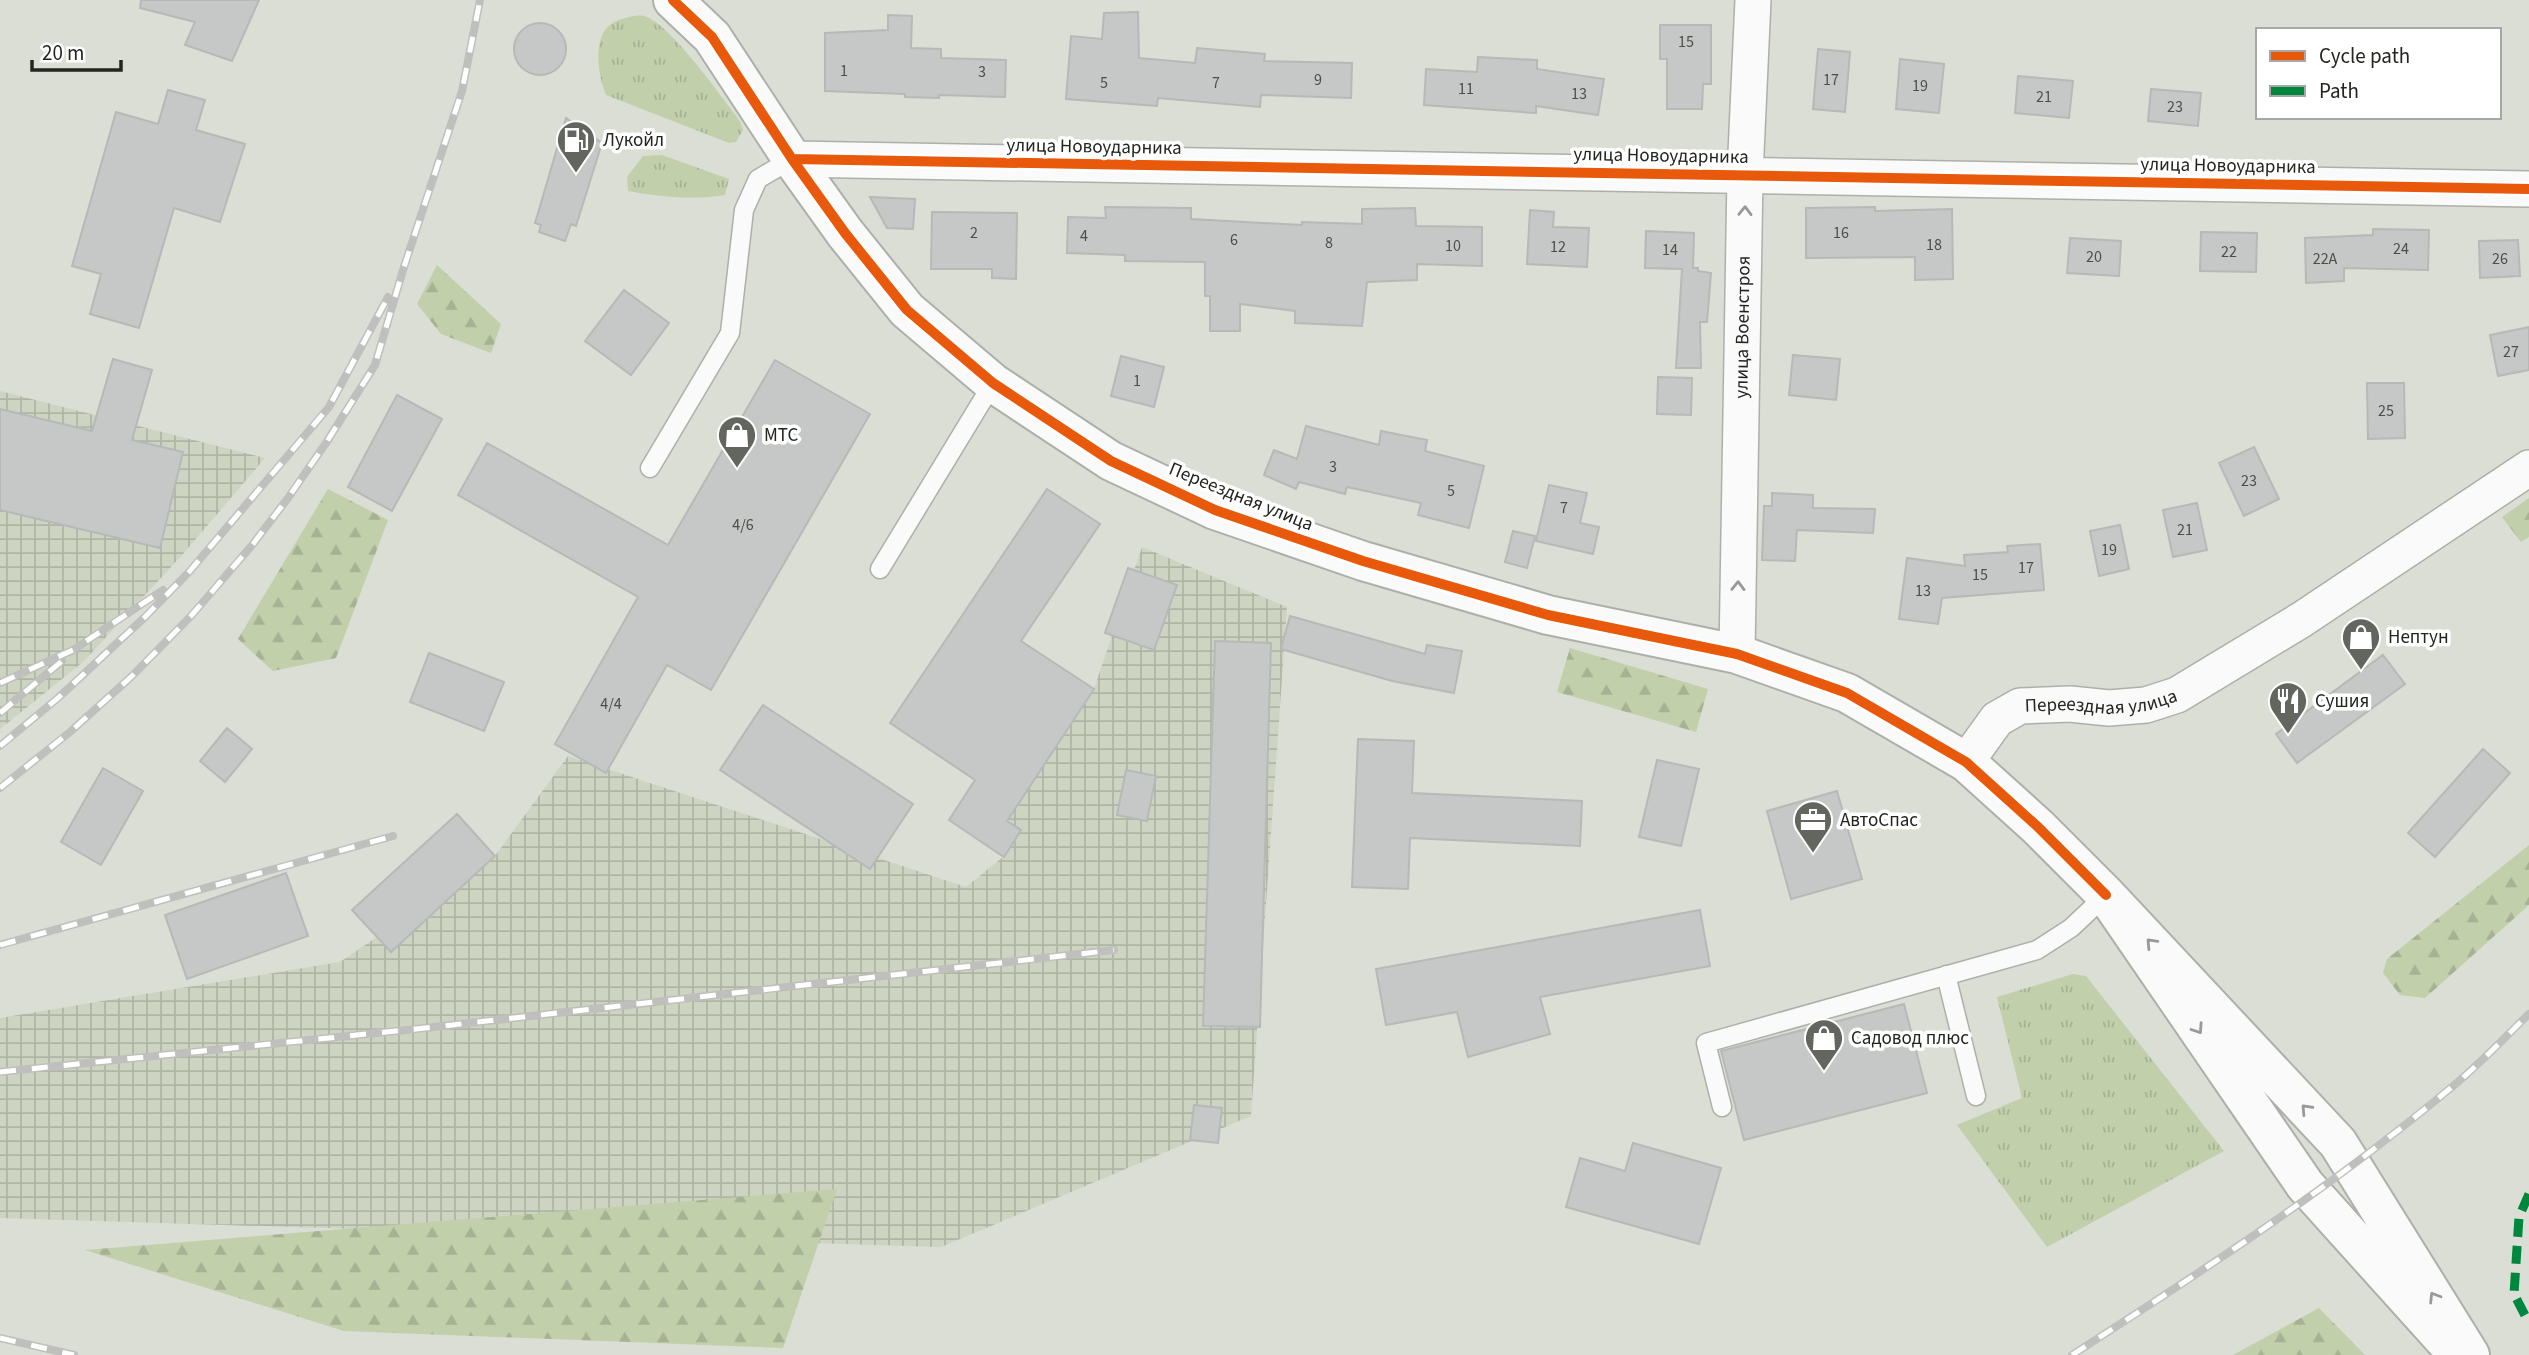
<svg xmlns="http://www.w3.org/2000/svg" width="2529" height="1355" font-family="'Source Sans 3',sans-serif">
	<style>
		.industrial { fill: url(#industrial-grid) }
		.grass { fill: url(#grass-tufts) }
		.forest { fill: url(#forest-firs) }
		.building { fill: #c6c8c7; stroke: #b6b9b7; stroke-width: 2 }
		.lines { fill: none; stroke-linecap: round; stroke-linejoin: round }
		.lane-casing { stroke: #adb0a9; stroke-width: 21 }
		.street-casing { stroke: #adb0a9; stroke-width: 38 }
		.secondary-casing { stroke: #adb0a9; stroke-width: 42 }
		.lane { stroke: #f9faf9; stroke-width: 18 }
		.street { stroke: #f9faf9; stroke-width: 35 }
		.secondary { stroke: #f9faf9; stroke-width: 38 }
		.rail-casing { stroke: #bfc0bd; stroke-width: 8 }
		.rail { stroke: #fff; stroke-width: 5; stroke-dasharray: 16; stroke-linecap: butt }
		.quiet { stroke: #00873e; stroke-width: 9; stroke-dasharray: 18 9; stroke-linecap: butt }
		.cycleway-casing { stroke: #fff; stroke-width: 15 }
		.cycleway { stroke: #e8590c; stroke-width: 10 }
		.oneway { stroke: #999a97 }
		.labels { text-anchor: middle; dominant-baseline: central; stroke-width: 7; stroke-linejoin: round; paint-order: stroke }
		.number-label { font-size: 16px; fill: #4c4e4a }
		.poi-label { font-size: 19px; fill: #23251f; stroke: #fff; text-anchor: start }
		.street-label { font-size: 19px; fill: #23251f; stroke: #fff }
	</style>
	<defs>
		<pattern id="industrial-grid" width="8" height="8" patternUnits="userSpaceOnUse" patternTransform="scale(1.75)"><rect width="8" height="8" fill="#cdd4c2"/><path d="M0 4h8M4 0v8" fill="none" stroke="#b0b6a6"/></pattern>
		<pattern id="grass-tufts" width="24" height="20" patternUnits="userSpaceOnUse" patternTransform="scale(1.75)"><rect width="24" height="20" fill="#c1cfab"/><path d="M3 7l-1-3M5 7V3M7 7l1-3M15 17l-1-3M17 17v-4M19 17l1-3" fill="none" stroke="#a6b293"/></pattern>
		<pattern id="forest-firs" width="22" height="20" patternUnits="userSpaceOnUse" patternTransform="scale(1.75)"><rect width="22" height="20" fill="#c1cfab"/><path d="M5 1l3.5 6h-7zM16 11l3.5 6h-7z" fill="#a6b293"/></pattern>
	</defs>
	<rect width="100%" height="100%" fill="#daded4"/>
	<!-- industrial -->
	<path class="industrial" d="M0,391L265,458L183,554L83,662L0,729Z
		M1142,547L1287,607L1251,1116L941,1247L0,1218V1018L340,962L377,937L391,952L495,856L568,756L966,887L1003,857L1021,831L1007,821L1094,689Z"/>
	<!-- grass -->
	<path class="grass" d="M633,16C636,16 640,15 644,16C670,23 722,98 740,121L743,130L736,142L729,143L606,95C598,77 592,37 611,24C617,20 625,18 633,16Z
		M662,155L729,179L725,195C692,200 661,197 628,191L627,177L643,156Z
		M2073,974L2086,976L2224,1151L2047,1247L1957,1125L2022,1098L1997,997Z"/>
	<!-- forest -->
	<path class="forest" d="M437,265L501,324L491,353L441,334L417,304Z
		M328,489L388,520L336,658L273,671L238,639Z
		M2529,498V537L2521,542L2502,517Z
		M1570,648L1708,689L1696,732L1557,692Z
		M2529,845V905L2425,998L2400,995L2383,973L2387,959Z
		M837,1189L783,1348L344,1331L85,1250Z
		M2319,1308L2365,1355H2233Z"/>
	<!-- building -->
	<path class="building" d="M141,0H259L232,61L185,45L195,22L140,8Z
		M1138,12L1139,58L1195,63L1197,48L1265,54L1264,61L1352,63L1351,98L1261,95L1260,107L1158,98L1157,106L1066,99L1071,36L1102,39L1104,13Z
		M888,15L912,16L911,48L941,49V58L1006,60L1005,97L939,95V98L905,97V94L825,91V33L888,30Z
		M514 49a26 26 0 1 1 52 0a26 26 0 1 1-52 0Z
		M1660,25H1711V84H1703L1702,109H1667V59H1660Z
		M1818,49L1850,52L1845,112L1813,109Z
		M1478,57L1537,60V69L1604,79L1598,115L1536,106V113L1424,105L1426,69L1477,72Z
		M1900,59L1944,64L1939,113L1896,109Z
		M2018,76L2073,81L2069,118L2015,113Z
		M2151,89L2201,93L2198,126L2148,121Z
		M168,90L205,100L196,130L245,144L220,222L174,208L139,328L90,314L101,274L72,266L116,112L158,124Z
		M566,118L602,143L576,226L571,224L565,241L539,232L541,225L535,223Z
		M870,197L915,199L913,229L887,228Z
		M1105,207L1191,208V219L1302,225V222L1362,224V209L1415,208L1416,226L1482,227V266L1417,264V280L1367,282L1362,326L1295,323V311L1240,304V331H1210V296H1205V262L1125,261V255L1067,253L1068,217L1106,218Z
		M1875,207V211L1952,209L1953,279L1915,280V257L1806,258V208Z
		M1530,210L1554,212L1553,227L1589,228L1587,267L1527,264Z
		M932,212L1017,213L1016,279L992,278V269H931Z
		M2373,229L2429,230L2428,270L2344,268V281L2306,283L2305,238L2373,235Z
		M1646,231L1694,233L1693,268H1698V271L1711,273L1707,322H1700L1701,368H1676L1682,269L1645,268Z
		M2201,232L2257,233L2256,272L2200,271Z
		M2070,238L2121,241L2119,276L2067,273Z
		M2518,240L2520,276L2480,278L2479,241Z
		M624,290L669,323L631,375L585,341Z
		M2529,327V370L2498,376L2490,335Z
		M1793,355L1840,359L1836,400L1789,395Z
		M1121,356L1164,367L1154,407L1111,396Z
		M113,359L152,370L132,440L183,452L160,548L0,510V409L92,431Z
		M775,360L870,414L711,690L667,665L606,773L555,744L638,597L458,495L487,443L668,545Z
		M1658,377L1692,378L1691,415L1657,414Z
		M2367,383H2404L2405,438L2368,439Z
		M397,395L442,419L392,511L348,487Z
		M1306,426L1379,445L1381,431L1427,440L1425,451L1484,466L1469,528L1418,515L1421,503L1347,487L1345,494L1299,482L1296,489L1264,475L1274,450L1297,459Z
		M2254,447L2279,499L2244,516L2219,463Z
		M1549,485L1587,493L1580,523L1599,527L1593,554L1536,541Z
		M1047,489L1100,524L1021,641L1094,689L1007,821L1021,830L1004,857L949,820L975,780L890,723Z
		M1772,493L1813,495V508L1875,509L1873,533L1797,530L1795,561L1762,560L1764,506H1772Z
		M2197,503L2207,550L2173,557L2163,510Z
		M2120,525L2129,569L2099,576L2090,531Z
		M1513,531L1535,536L1527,568L1505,562Z
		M2040,544L2044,590L1942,598L1938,624L1899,619L1907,558L1965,566L1964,555L2008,552L2007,546Z
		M1128,568L1177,585L1154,650L1105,633Z
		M1290,616L1425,654L1427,645L1462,651L1454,693L1392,681L1281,649Z
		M1215,641L1271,643L1260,1027L1203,1026Z
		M429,653L504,682L484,731L410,702Z
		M2383,655L2405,684L2297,763L2276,734Z
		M763,705L913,804L870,869L720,770Z
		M227,728L252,749L225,782L200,761Z
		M1358,739L1414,741L1412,793L1582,801L1580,846L1410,838L1408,889L1352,887Z
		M2483,749L2510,773L2435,857L2408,833Z
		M1657,760L1699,769L1681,846L1639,837Z
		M103,768L143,791L101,865L61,842Z
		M1126,770L1156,776L1147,821L1117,815Z
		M1837,791L1862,879L1791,899L1767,811Z
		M457,814L495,856L391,952L352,910Z
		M286,873L308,936L187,979L165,915Z
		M1700,910L1710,966L1540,997L1550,1034L1468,1057L1457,1012L1386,1025L1376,969Z
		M1904,1004L1927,1093L1744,1140L1721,1051Z
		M1194,1105L1222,1108L1218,1143L1190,1140Z
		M1633,1143L1721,1168L1699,1244L1566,1207L1580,1158L1625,1171Z"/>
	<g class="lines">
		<!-- lane casing -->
		<g class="lane-casing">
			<path id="lane" d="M650,468L730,333L744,210L758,179L792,159
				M880,569L993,383
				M1946,975L1976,1096
				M1722,1107L1706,1043L2037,950L2071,928L2106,895"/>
		</g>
		<!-- street casing -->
		<g class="street-casing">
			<g id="street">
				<path d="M792,159L2529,189"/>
				<path id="s1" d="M1737,654L1745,175L1753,0"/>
				<path id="s2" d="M1966,762L1997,719L2020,706L2070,704L2109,708L2146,705L2177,695L2301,620L2529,468"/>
			</g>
		</g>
		<!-- secondary casing -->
		<g class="secondary-casing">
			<path id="secondary" d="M673,0L712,37L792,159L845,233L907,310L993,383L1111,461L1215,510L1363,561L1548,615L1737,654L1847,693L1966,762L2038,827L2106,895
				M2458,1355L2305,1185L2106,895L2338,1143L2470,1355"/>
		</g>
		<!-- lane -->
		<use href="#lane" class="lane"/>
		<!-- street -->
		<use href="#street" class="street"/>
		<!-- secondary -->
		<use href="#secondary" class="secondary"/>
		<!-- rail casing -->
		<g class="rail-casing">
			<path id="rail" d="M0,683L73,650L163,590
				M0,713L62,661
				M0,746L58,698L145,617L189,572L329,407L388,297
				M0,788L70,732L132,676L191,616L253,544L288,498L326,443L375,365L403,270L462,91L480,0
				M0,945L393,836
				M0,1072L425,1028L1114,950
				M0,1338L74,1355
				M2072,1355C2201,1272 2329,1189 2447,1091C2476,1068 2502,1040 2529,1014"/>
		</g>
		<!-- rail -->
		<use href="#rail" class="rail"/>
		<!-- quiet -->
		<path class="quiet" d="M2529,1194L2519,1217L2514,1294L2529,1323"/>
		<!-- cycleway casing -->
		<g class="cycleway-casing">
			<path id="cycleway" d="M673,0L712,37L792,159L845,233L907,310L993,383L1111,461L1215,510L1363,561L1548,615L1737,654L1847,693L1966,762L2038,827L2106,895
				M792,159L2529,189"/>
		</g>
		<!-- cycleway -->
		<use href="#cycleway" class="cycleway"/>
	</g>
	<!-- one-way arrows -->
	<defs><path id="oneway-chevron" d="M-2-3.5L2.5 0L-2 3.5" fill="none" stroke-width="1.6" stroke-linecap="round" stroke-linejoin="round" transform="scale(1.75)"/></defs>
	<g class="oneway">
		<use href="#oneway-chevron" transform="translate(1745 211) rotate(-89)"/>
		<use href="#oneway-chevron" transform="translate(1738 586) rotate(-89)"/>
		<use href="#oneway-chevron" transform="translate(2151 943) rotate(-133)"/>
		<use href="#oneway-chevron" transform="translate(2198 1029) rotate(56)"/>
		<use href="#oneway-chevron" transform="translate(2306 1109) rotate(-133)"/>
		<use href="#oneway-chevron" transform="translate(2434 1297) rotate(-122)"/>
	</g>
	<!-- icons -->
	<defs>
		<g id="fuel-pin" transform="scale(2.0125)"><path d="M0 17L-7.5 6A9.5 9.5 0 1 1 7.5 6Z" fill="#63665e" stroke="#fff"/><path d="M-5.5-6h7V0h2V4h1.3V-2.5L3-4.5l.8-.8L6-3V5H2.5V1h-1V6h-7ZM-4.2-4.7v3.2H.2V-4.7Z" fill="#fff"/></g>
		<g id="shop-pin" transform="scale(2.0125)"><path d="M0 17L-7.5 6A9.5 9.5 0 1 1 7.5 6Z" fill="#63665e" stroke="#fff"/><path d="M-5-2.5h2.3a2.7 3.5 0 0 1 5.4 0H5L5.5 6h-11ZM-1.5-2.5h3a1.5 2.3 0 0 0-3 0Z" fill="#fff"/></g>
		<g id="restaurant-pin" transform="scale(2.0125)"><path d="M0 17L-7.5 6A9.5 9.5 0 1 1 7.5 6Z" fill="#63665e" stroke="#fff"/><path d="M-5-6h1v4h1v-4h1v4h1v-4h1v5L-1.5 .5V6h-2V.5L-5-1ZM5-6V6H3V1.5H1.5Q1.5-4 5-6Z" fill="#fff"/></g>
		<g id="office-pin" transform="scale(2.0125)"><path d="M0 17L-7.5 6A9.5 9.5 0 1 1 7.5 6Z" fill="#63665e" stroke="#fff"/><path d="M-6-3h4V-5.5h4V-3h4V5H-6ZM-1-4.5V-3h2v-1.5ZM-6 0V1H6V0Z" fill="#fff"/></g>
	</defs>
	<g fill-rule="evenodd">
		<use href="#fuel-pin" x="576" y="140"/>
		<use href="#shop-pin" x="737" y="435"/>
		<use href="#shop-pin" x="2361" y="637"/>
		<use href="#restaurant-pin" x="2288" y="701"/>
		<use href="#office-pin" x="1813" y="820"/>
		<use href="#shop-pin" x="1824" y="1038"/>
	</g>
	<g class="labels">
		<!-- number labels -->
		<g class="number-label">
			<text x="1686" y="42">15</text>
			<text x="844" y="71">1</text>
			<text x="982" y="72">3</text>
			<text x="1318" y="80">9</text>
			<text x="1831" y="80">17</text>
			<text x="1104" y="83">5</text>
			<text x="1216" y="83">7</text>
			<text x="1920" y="86">19</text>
			<text x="1466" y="89">11</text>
			<text x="1579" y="94">13</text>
			<text x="2044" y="97">21</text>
			<text x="2175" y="107">23</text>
			<text x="974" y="233">2</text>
			<text x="1841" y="233">16</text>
			<text x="1084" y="236">4</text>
			<text x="1234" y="240">6</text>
			<text x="1329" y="243">8</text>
			<text x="1934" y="245">18</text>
			<text x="1453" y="246">10</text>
			<text x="1558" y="247">12</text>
			<text x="2401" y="249">24</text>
			<text x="1670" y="250">14</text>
			<text x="2229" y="252">22</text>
			<text x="2094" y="257">20</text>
			<text x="2325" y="259">22А</text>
			<text x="2500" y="259">26</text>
			<text x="2511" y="352">27</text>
			<text x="1137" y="381">1</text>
			<text x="2386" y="411">25</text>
			<text x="1333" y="467">3</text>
			<text x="2249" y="481">23</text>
			<text x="1451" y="491">5</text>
			<text x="1564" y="508">7</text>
			<text x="743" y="525">4/6</text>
			<text x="2185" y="530">21</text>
			<text x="2109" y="550">19</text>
			<text x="2026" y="568">17</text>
			<text x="1980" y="575">15</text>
			<text x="1923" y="591">13</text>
			<text x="611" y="704">4/4</text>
		</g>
		<!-- poi labels -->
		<g class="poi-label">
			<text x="603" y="140">Лукойл</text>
			<text x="764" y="435">МТС</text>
			<text x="2388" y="637">Нептун</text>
			<text x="2315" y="701">Сушия</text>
			<text x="1840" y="820">АвтоСпас</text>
			<text x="1851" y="1038">Садовод плюс</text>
		</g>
		<!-- street labels -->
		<g class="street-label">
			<text transform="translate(1094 147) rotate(1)">улица Новоударника</text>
			<text transform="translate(1661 156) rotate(1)">улица Новоударника</text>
			<text transform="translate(2228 166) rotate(1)">улица Новоударника</text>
			<text stroke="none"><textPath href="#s1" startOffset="327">улица Военстроя</textPath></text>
			<text transform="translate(1241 497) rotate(22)">Переездная улица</text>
			<text stroke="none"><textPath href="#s2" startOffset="161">Переездная улица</textPath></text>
		</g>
	</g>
	<!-- legend -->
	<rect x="2256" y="28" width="245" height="91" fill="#ffffff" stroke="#a7a8a5" stroke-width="2"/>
	<rect x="2270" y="51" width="35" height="10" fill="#e8590c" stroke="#a7a8a5" stroke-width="2"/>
	<text x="2319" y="63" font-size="21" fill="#23251f">Cycle path</text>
	<rect x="2270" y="86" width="35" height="10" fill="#00873e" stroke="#a7a8a5" stroke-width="2"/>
	<text x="2319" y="98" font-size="21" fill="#23251f">Path</text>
	<!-- scale -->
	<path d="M32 60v10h89v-10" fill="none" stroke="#23251f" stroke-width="3.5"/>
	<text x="42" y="60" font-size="21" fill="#23251f" stroke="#ffffff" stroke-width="5" paint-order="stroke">20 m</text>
</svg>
